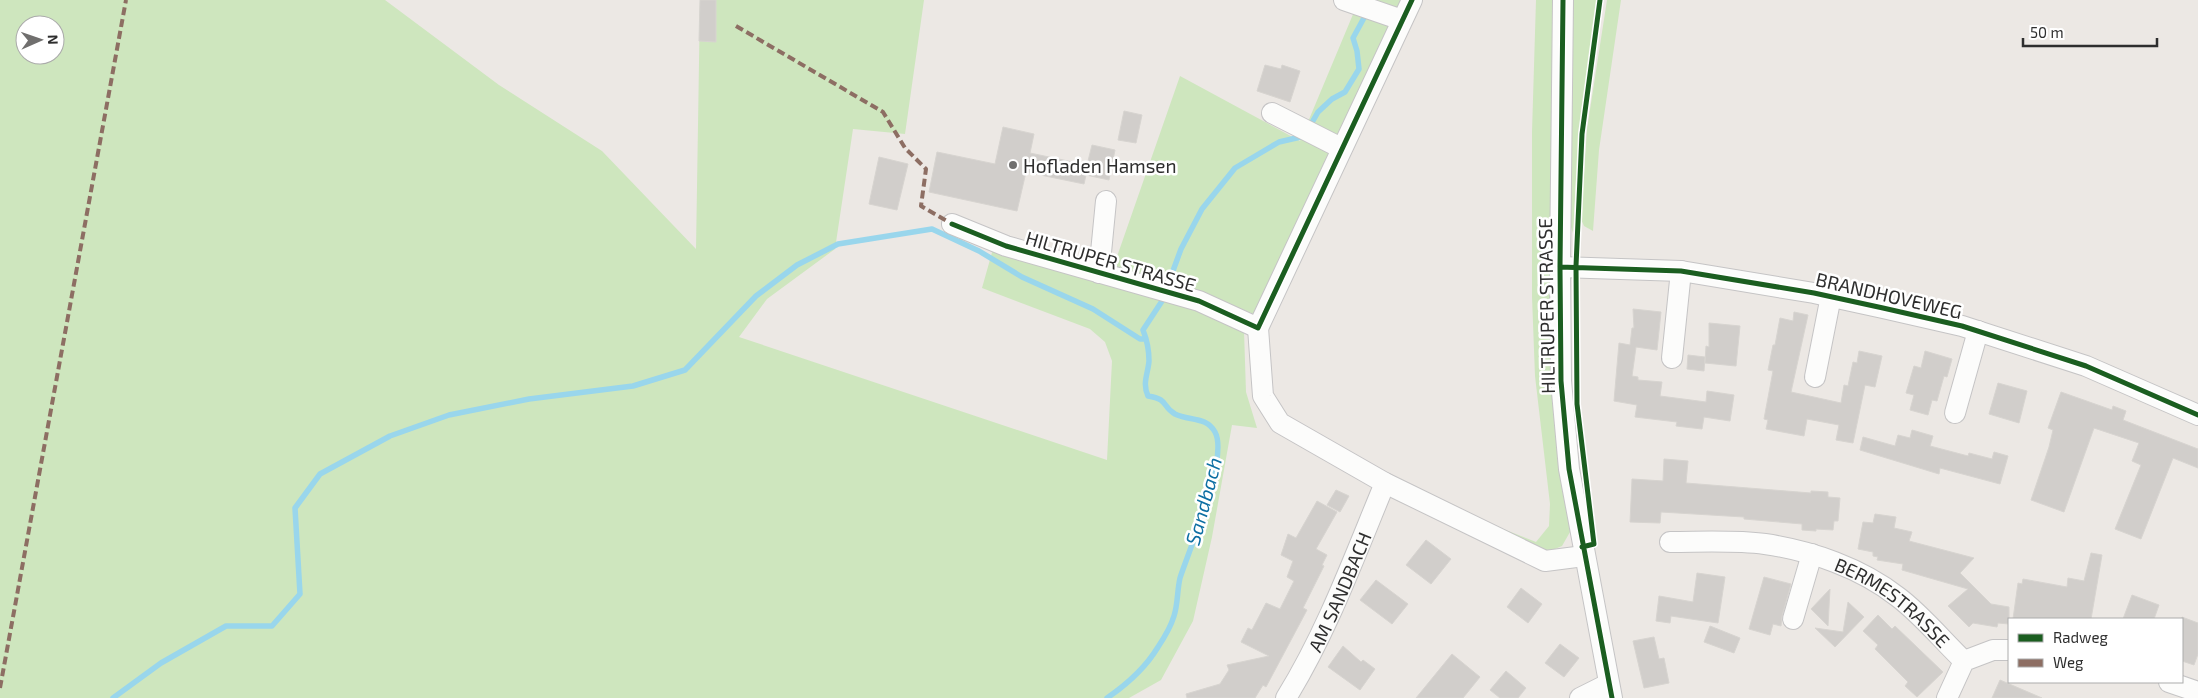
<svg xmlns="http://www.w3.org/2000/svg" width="2198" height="698" font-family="'Exo 2',sans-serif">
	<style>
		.green { fill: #cee6be; fill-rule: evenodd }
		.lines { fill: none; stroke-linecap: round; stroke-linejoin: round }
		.stream { stroke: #99d6ec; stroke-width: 5.5 }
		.building { fill: #d1cecb; stroke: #d7d4d0 }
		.minor-casing { stroke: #c5c4c5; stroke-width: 22 }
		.minor { stroke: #fcfcfb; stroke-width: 20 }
		.quiet { stroke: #8d6e63; stroke-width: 4; stroke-dasharray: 8 4; stroke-linecap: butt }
		.cycleway-casing { stroke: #fff; stroke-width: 8 }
		.cycleway { stroke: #1b5e20; stroke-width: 5 }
		.poi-dot { fill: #706f6e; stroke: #fff; stroke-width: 2 }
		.labels { text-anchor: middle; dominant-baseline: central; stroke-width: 5; stroke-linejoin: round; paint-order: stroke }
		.poi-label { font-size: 19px; fill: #2e2e2e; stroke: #fff; text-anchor: start }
		.street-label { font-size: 19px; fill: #2e2e2e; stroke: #fff }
		.water-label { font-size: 20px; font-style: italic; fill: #0d6fa3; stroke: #fff }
	</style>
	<rect width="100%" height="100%" fill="#ece8e4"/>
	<!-- green -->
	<path class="green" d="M0,0H385L499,85L602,151L696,249L700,0H924L905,134L853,129L835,249L767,299L739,337L1107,460L1112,361L1105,342L1090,329L982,288L993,249L1113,268L1180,76L1300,141L1359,0H1402L1256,315L1203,293L1244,331L1246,392L1257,428L1232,425L1212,537L1193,621L1161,680L1129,698H0ZM25,25H55V55H25Z
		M1536,0H1556L1559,454L1570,532L1562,546L1543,554L1498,527L1536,542L1549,526L1550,504L1535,376L1532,297V132Z
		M1573,0H1598L1576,180L1573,233L1568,218Z
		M1607,0H1621L1599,150L1593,231L1584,226L1581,219L1587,129Z"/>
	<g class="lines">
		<!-- stream -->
		<path class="stream" d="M1310,126L1318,112L1332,99L1345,92L1359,69L1357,51L1353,38L1365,16
			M1170,279L1181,249L1202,209L1235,168L1279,142L1305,136
			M113,698L161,663L226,626H272L300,594L295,508L320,474L390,436L449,415L529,399L633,386L685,370L756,296L797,265L838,244L932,229L979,251L1022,277L1093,309L1140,339H1146
			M1107,698C1126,685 1146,667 1158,647C1164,638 1171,626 1174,616C1178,604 1177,591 1180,578C1189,550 1229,457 1215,432C1206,416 1189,421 1175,414C1162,407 1169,399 1148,396C1142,383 1148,374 1149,361C1149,349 1147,340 1143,330L1164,298"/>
	</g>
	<!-- building -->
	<path class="building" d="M700,0H716V42L699,41Z
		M1265,65L1281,69L1282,65L1300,71L1290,102L1257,91Z
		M1124,111L1142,115L1136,143L1118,140Z
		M1003,127L1034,134L1030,153L1087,165L1092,145L1115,150L1109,180L1086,175L1084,184L1026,172L1017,211L929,192L937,152L995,164Z
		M879,157L908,164L897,210L869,204Z
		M1633,309L1661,312L1657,350L1636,347L1632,376L1638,377V380L1662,382L1660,396L1706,402L1707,391L1734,395L1730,421L1704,417L1702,429L1676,426L1677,422L1635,417L1637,405L1614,401L1619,343L1630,345L1632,328H1634Z
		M1794,312L1808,315L1791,392L1841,403L1844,385L1848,386L1853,362L1857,363L1859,351L1882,356L1875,387L1865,385L1853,443L1836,440L1839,425L1807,419L1804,436L1766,429L1768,420L1764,419L1773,371L1768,370L1773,345H1775L1780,318L1793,321Z
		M1709,323L1740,326L1736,366L1705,363L1706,346L1709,347Z
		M1925,351L1952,359L1947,377L1944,376L1937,401L1932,400L1928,415L1910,410L1914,395L1906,393L1914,366L1921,368Z
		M1688,355L1705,357L1704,371L1687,369Z
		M1998,383L2027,391L2019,423L1989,414Z
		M2061,392L2112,410L2113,406L2126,411L2123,420L2198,449V468L2173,458L2141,539L2115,529L2141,465L2132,461L2139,443L2094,428L2064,512L2031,500L2049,447L2053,430L2048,428Z
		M1912,430L1933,436L1930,446L1968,456L1969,453L1992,459L1994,452L2008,456L2000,484L1940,468L1939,474L1860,450L1863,437L1895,446L1898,435L1910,438Z
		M1664,459L1688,461L1686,483L1811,493V491L1828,492V497L1840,498L1838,521H1834L1833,530L1816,529V531L1802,530V524L1744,519V517L1661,512L1660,523L1630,522L1632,479L1663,481Z
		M1336,490L1349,496L1340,512L1327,505Z
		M1317,501L1337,512L1316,549L1327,555L1322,565L1324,566L1303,608L1307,610L1266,687L1263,685L1255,698H1187L1186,694L1220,684L1229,670L1227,665L1269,656L1241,642L1248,628L1252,630L1266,603L1280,609L1294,581L1287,577L1293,561L1281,555L1288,534L1296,538Z
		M1875,514L1896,517L1894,528L1912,532L1909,541L1974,558L1960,573L1991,604L2009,607V624L1998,623L1997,627L1973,623L1969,627L1948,606L1968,589L1902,570L1903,564L1877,560L1878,557L1873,556V552L1858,549L1863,522L1873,523Z
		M1426,540L1451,559L1431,584L1406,565Z
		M2091,553L2102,555L2091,619H2013L2018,583L2022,584L2023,579L2067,587L2068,578L2084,581Z
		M1697,573L1725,577L1718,623L1671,616L1670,623L1656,621L1659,596L1693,602Z
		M1764,577L1791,584L1782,616L1781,626L1773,624L1770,635L1749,629Z
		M1376,580L1408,604L1392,624L1360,600Z
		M1521,588L1542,604L1528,623L1507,607Z
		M1830,589L1828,626L1811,609Z
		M2132,595L2159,605L2154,619H2123Z
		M1848,602L1864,617L1835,647L1815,628L1843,632Z
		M1878,615L1892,629L1895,626L1943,672L1917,697L1905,686L1908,682L1875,649L1878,645L1863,631Z
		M2182,617L2198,623V654L2194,665L2182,661Z
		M1710,626L1740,638L1734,653L1704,642Z
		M1654,637L1659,659L1664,658L1669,683L1644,688L1633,641Z
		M1560,644L1579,658L1564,677L1545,663Z
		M1343,646L1361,662L1363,660L1375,669L1360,690L1328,667Z
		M1452,654L1480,677L1463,698H1416Z
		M1506,671L1526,688L1518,698H1500L1490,690Z
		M2000,680L2042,698H1992Z"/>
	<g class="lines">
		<!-- minor casing -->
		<g class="minor-casing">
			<g id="minor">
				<path d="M1344,0L1402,20"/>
				<path d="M1563,0L1560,267L1561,381L1569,469L1612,698"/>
				<path d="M1272,113L1341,148"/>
				<path d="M952,224L1006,246L1199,301L1258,328L1412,0"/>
				<path d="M1560,267L1681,271L1814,293L1883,308L1962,326L2086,366L2198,415"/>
				<path d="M1099,273L1106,201"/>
				<path d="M1258,328L1263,396L1280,423L1385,483L1545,561L1584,556"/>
				<path d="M1672,358L1681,271"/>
				<path d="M1815,377L1831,296"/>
				<path d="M1955,413L1978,331"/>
				<path id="s1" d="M1670,542C1701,542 1734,540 1765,544C1812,551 1861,568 1898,597C1922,615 1942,640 1964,661"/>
				<path d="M1793,619L1812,554"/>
				<path d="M2169,682L2198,692"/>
				<path id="s2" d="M1286,698C1327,632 1355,555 1385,483"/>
				<path d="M1580,698L1608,684"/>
				<path d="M1947,698L1964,661L1993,650H2009"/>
			</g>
		</g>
		<!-- minor -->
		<use href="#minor" class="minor"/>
		<!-- quiet -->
		<path class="quiet" d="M736,26L883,112L905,148L926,169L921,206L952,224
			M0,688L126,0"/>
		<!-- cycleway casing -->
		<g class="cycleway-casing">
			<path id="cycleway" d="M1563,0L1560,267L1561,381L1569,469L1612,698
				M952,224L1006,246L1199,301L1258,328L1412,0
				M1560,267L1681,271L1814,293L1883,308L1962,326L2086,366L2198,415
				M1582,547L1594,544L1577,404L1576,266L1582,134L1600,0"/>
		</g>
		<!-- cycleway -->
		<use href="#cycleway" class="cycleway"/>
	</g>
	<!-- markers -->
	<circle class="poi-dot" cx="1013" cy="165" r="5"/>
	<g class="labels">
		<!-- poi labels -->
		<g class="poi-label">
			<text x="1023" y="165">Hofladen Hamsen</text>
		</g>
		<!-- street labels -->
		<g class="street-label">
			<text transform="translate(1111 261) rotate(16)">HILTRUPER STRASSE</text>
			<text transform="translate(1889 295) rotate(13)">BRANDHOVEWEG</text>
			<text transform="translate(1546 306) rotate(-91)">HILTRUPER STRASSE</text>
			<text stroke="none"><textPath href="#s2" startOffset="119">AM SANDBACH</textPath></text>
			<text stroke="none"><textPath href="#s1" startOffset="238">BERMESTRASSE</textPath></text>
		</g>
		<!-- water labels -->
		<g class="water-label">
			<text transform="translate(1203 501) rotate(-75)">Sandbach</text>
		</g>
	</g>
	<!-- legend -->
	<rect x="2008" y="618" width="175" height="65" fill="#ffffff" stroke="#ababab"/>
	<rect x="2018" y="634" width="25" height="8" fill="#1b5e20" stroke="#ababab"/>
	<text x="2053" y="643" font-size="15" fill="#2e2e2e">Radweg</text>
	<rect x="2018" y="659" width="25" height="8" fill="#8d6e63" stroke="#ababab"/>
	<text x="2053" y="668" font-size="15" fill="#2e2e2e">Weg</text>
	<!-- north arrow -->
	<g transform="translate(40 40) rotate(88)"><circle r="24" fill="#ffffff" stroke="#ababab"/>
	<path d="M0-4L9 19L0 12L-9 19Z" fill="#706f6e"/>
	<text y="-8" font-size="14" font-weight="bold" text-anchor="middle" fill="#2e2e2e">N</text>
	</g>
	<!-- scale -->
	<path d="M2023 38v8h134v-8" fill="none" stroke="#2e2e2e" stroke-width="2.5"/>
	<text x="2030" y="38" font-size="15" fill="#2e2e2e" stroke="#ffffff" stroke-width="4" paint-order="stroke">50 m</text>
</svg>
